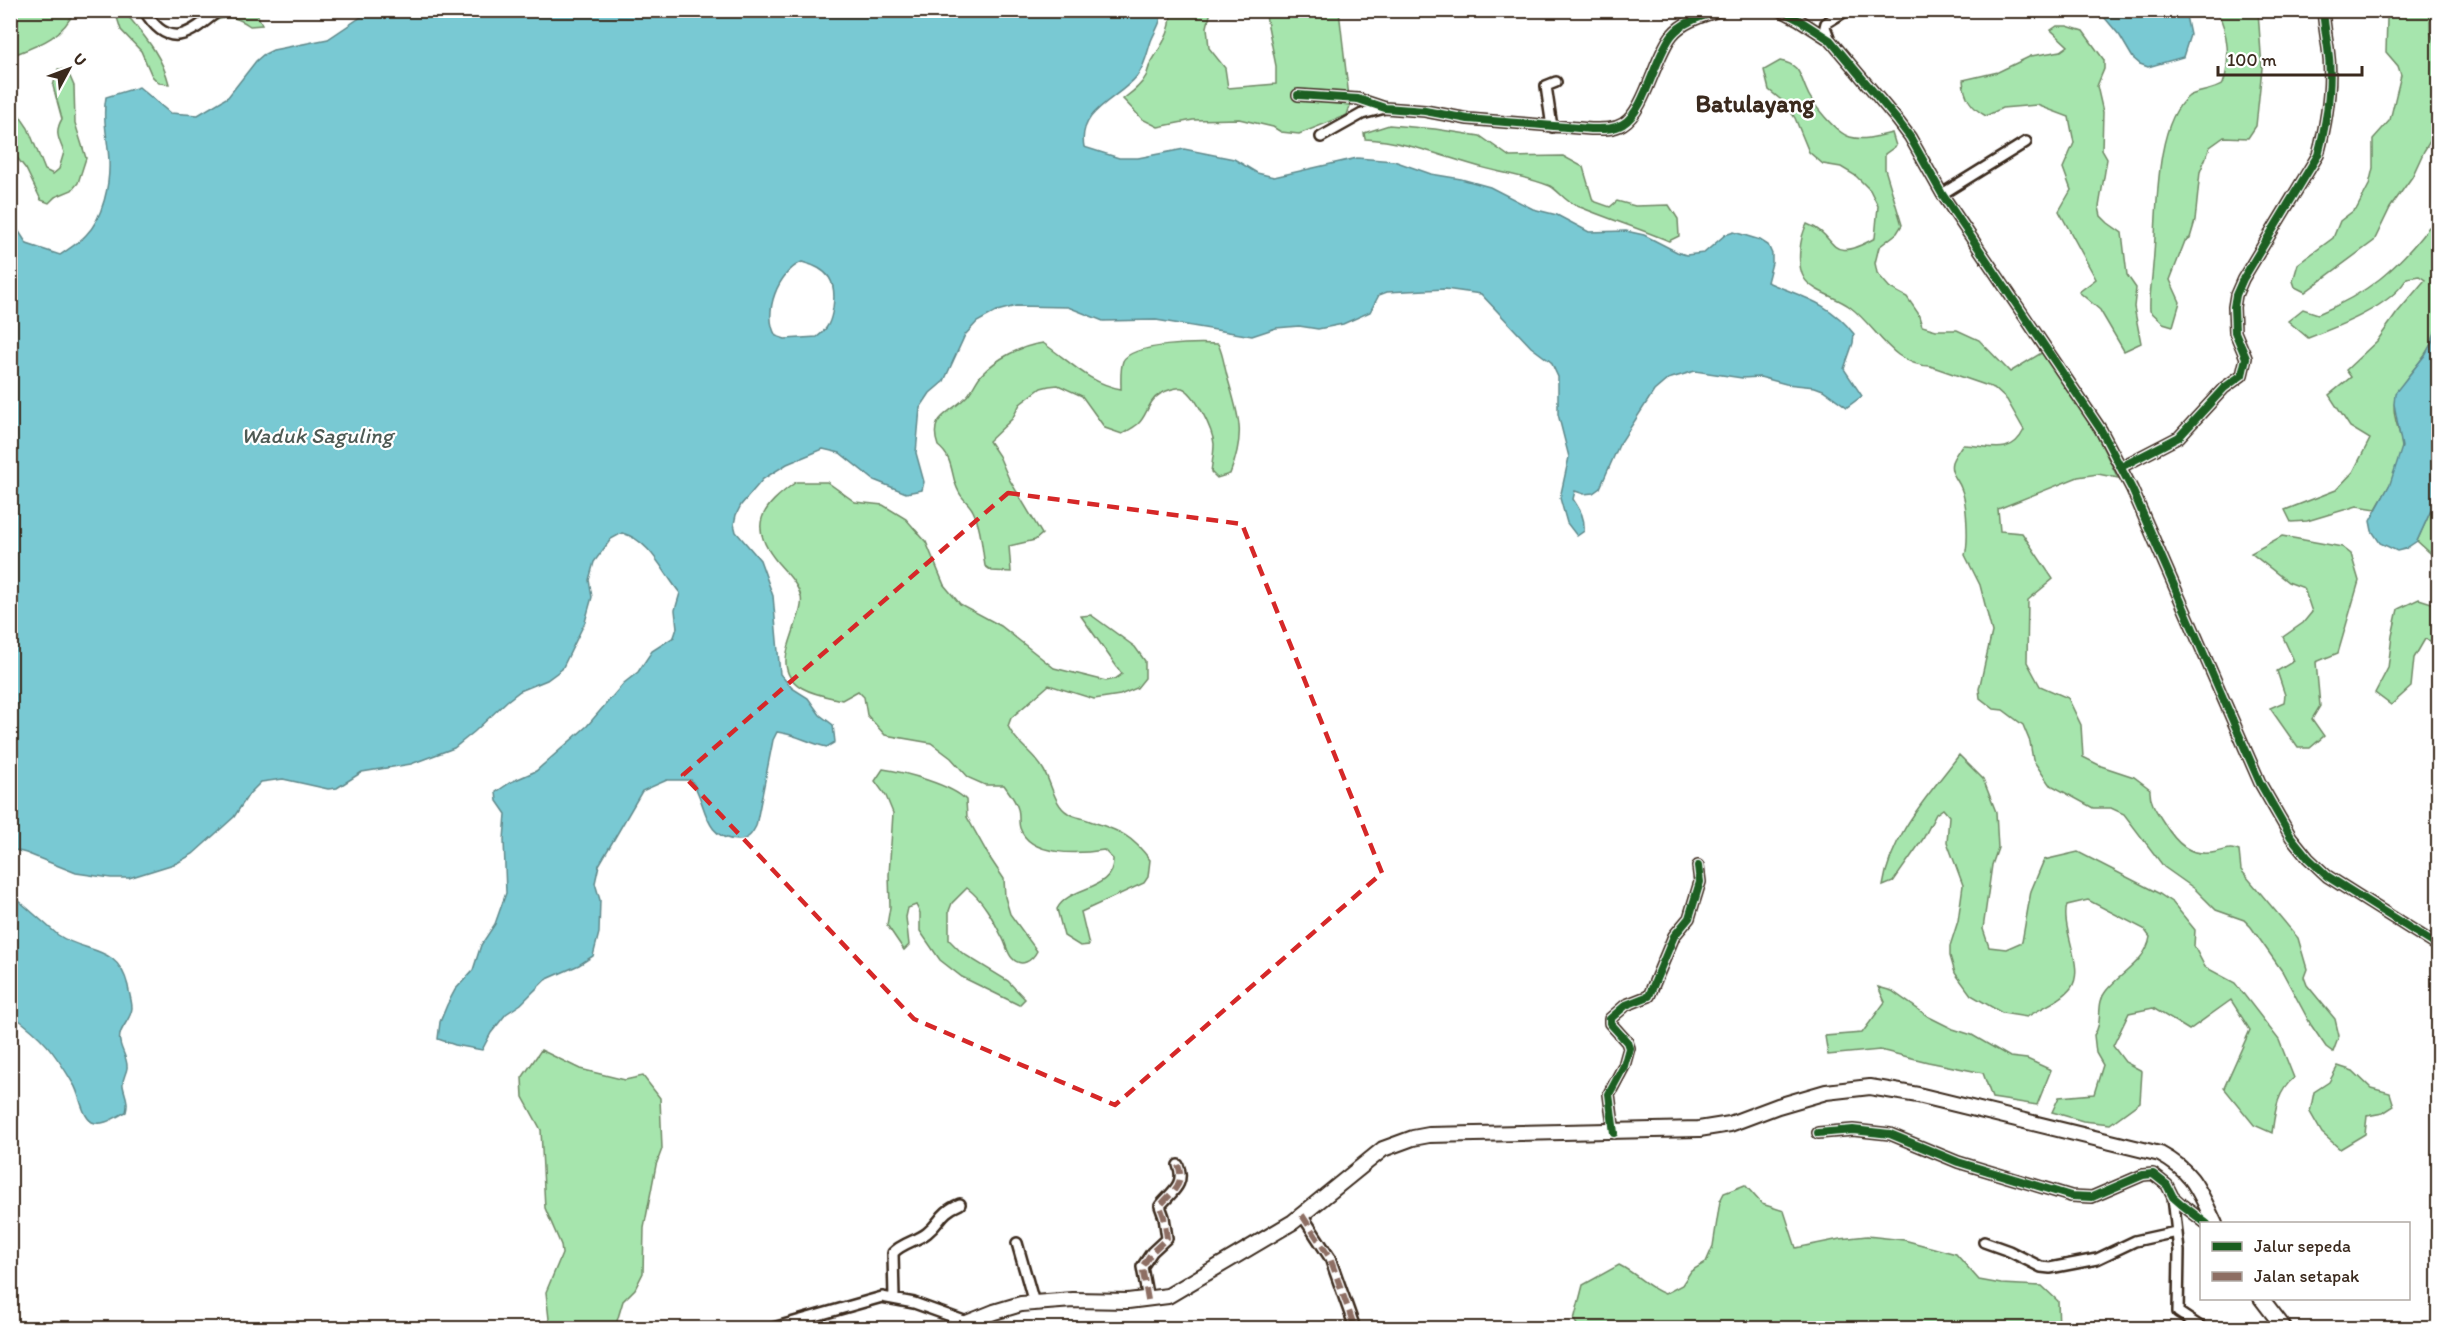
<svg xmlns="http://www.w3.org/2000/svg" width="2449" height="1339" font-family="Itim,sans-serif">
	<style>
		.green { fill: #a6e5ad; stroke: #708866; stroke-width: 1.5 }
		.water { fill: #79c9d3; stroke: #60898b; stroke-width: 1.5; fill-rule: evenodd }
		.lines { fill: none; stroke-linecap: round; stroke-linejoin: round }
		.minor-casing { stroke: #3b2a1e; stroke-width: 14 }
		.secondary-casing { stroke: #3b2a1e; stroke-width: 18 }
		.minor { stroke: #fff; stroke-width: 9 }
		.secondary { stroke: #fff; stroke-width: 14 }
		.quiet { stroke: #8d6e63; stroke-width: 6; stroke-dasharray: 12 6; stroke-linecap: butt }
		.cycleway-casing { stroke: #fff; stroke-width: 11 }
		.cycleway { stroke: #1b5e20; stroke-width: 8 }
		.marked { fill: none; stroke: #d62828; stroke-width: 4.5; stroke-dasharray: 12 8; stroke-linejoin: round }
		.labels { text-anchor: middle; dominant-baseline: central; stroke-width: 4.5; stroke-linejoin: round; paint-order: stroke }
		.water-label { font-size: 22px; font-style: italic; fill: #4e5a54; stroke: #fff }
		.quarter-label { font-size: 24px; font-weight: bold; fill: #3b2a1e; stroke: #fff }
	</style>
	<rect width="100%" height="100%" fill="#fff"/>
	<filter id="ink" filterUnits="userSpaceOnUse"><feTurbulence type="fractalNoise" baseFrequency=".0167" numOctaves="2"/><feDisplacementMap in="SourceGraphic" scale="12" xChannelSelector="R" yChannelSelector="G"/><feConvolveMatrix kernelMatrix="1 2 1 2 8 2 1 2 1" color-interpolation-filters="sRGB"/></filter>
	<g filter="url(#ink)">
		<!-- green -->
		<path class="green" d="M11,10H74V11C63,38 36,46 11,56Z
			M115,11H136L128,16C146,38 162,56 169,84L159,83L152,76L141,51L121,30Z
			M205,11H256L262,25L250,26C236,16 225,14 210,24Z
			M1170,11H1211L1207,27L1209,48L1225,68L1228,88L1276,84V66L1265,11H1339L1350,106L1347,115L1299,134L1281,132L1273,127L1239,119L1193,120L1158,127L1142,119L1123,99C1131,93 1141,86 1146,76C1148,72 1148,67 1151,63C1160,47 1174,30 1170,11Z
			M2217,11H2258L2262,68L2256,126L2248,138L2224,137L2210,147L2200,172L2195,221L2190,238L2185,241L2170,280L2180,302L2173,326L2163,323L2150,311C2149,296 2152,281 2153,265C2158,224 2152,124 2189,96C2197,91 2213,91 2223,84C2231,62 2228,31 2217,11Z
			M2390,11H2436L2430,21V30L2438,51V128L2424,151L2412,177L2390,208L2374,241L2305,292L2295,287L2293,281L2298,264L2333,238L2340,221L2357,208L2369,185L2373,168V139L2390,120L2401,75L2398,66L2386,52L2387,19Z
			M2057,26H2067L2083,31L2104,60V69L2097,86L2103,112L2102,150L2107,159L2099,207L2101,216L2108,223L2122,233L2127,275L2136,288L2134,307L2141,343L2124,351L2100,310L2079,292L2096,279L2059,211L2071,190L2063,168L2074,143L2069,117L2037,105L2002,108L1986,116C1971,108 1964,97 1963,80L1998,72L2031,56L2061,51L2068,46L2051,30Z
			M1780,61C1800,65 1799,73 1806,89C1811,103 1836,133 1850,137C1864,141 1878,136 1892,133L1896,146L1885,154V169L1902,225L1897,233L1879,247L1875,263L1877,273L1890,288L1907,297L1918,313L1922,326L1936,330H1957L1979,340L2010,372L2043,352L2089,420L2118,478L2098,474L2078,477L1998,509L2000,531L2022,533L2053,579L2028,600L2027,662L2040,686L2068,698L2081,725L2083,757L2101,766L2134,777L2150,789C2149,802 2157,812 2164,823C2176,843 2190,858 2217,852C2226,850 2230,847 2239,851L2241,870L2298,938L2307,969L2304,977L2307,985L2335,1019L2339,1036L2333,1052L2326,1047L2311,1025L2282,971L2251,927L2244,920L2216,910L2195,889L2164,867L2124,814L2111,808H2093L2049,784L2033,760L2030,742L2023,725L2003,710L1994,709L1980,698L1979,689L1992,632L1980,585L1965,555C1969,542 1967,501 1961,488C1958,479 1949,473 1952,462C1954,456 1959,450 1962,445C1986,444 2010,459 2024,430L2007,400L1994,388L1930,366C1891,365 1878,328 1850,307C1839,298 1811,291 1804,278C1796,264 1800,237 1807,224C1840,236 1825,266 1875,238L1878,206L1870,190L1856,176L1841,167L1823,164L1809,152L1795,118L1785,103L1769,90L1764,70Z
			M58,69L67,70L74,86L75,123L86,158L78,183L72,190L55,197L49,203L41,200L26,169L11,150V103L28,128L45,170L53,174L59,169L64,152C59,140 54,132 62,119L53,86Z
			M1389,125L1435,129L1480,136L1510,157L1563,156L1583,167L1593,201L1610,207L1617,201L1635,206L1669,205L1678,219L1679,236L1669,241C1638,228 1606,218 1575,205C1565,201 1559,191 1550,186C1528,177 1506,174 1484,168C1443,157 1407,141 1365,139L1364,133Z
			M2438,226C2438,258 2445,316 2431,344C2421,365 2401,379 2395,401C2391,415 2401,432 2402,446C2402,468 2386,491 2376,509L2357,506L2307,521L2291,522L2285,510L2336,490L2353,472L2370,439L2350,427L2329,395L2351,377L2346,370L2377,341L2397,313L2425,280L2419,276L2407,278C2392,306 2337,327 2308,338L2288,321L2303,309L2318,314C2368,293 2396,270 2429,227Z
			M1043,343C1070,361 1088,383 1121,389C1121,381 1120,369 1123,361C1132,343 1200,343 1218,344C1223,354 1224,365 1227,376C1239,418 1246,432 1230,474L1217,478L1211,472C1212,463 1214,453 1214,444C1213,431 1195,392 1182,388C1176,387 1165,391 1160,394C1148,401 1147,416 1138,424C1133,428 1127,431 1122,434L1105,428L1082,396L1058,385L1049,386L1041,388L1020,404L1012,419L989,441L999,456L1009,479L1042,534L1035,540L1009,546L1011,572L992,571L985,566C982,548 981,527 973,511C970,504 962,499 959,492C950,477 955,459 938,446C928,417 948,415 965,398C972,392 975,382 981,375C997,358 1021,346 1043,343Z
			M796,482H827L855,502L883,505L906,519L926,542L944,585L960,604L1001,626L1054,668L1106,681L1115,679L1122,674L1081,616L1091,615L1135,647L1145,661V678L1137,688L1120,695L1094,699L1049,685L1011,718L1008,726C1015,743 1034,753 1043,769C1051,781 1054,805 1068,813C1074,817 1083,818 1090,821C1119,831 1131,834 1150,860L1148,877L1144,883L1081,912L1089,945L1080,946L1064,936L1057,909C1069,885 1114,892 1113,859L1104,850C1079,854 1030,857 1020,828C1018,822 1020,815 1018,809C1016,801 1009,792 1004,785H985L969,778L951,758L931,743L885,735L867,715L864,697L858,691L842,700C819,695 784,690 786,659C787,647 793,634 796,623C799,615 803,605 801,597C798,584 786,572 778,563C746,525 762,507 796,482Z
			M2438,495V560L2417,541Z
			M2282,536L2342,547L2351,554L2359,581L2338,653L2316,662L2320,706L2312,719L2324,736L2310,748H2298L2270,708L2284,702L2285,695L2277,671L2294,661L2283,637L2303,623L2312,612L2304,588L2288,582L2251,553Z
			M2419,599L2438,605V644L2425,639L2414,658L2411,687L2391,705L2375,693L2388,668L2392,636L2398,609Z
			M1959,755L1983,779L1996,812L1998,848L1992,865L1983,929L1989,947L2006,949L2022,942L2031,891L2044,860L2078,852L2158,893L2173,903L2195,930L2194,946L2205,967L2235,983L2279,1040L2294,1078C2277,1091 2275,1112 2272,1133L2254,1125L2224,1088L2250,1030L2231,1000L2189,1030L2153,1008L2129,1013L2113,1046L2125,1062L2142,1071L2140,1102L2110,1124L2083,1121L2052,1112L2059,1097L2094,1094L2103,1065L2096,1053L2094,1035C2104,1022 2095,1004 2106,991C2120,973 2146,962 2150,937L2144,929L2088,900L2067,905C2060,929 2086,968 2071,988C2061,1001 2040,1008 2027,1017L2002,1013L1971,995L1955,973L1950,956V946L1958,921L1963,885L1947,842L1949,816L1943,809L1936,814L1923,839L1893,882L1883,886C1891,834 1929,795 1959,755Z
			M883,769C904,772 952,785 966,800L967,817L990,858L1004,879L1005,897L1010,914L1037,951C1032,961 1021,968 1012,958C1007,953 1006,943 1002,937C993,919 983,900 967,888L952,903L949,911V940L962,953L1008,981L1025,999L1019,1005L962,977L940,960L920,931V913L916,905L908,908L906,917L909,945L904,950L887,925L890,907L889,875L893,813L886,796L875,781Z
			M1878,987L1892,991L1929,1017L1953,1029L1972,1035L2010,1057L2027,1059L2051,1070L2037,1105L1992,1098L1983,1073L1928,1062L1880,1050L1828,1055L1825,1036L1862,1033L1885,1002Z
			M541,1050L580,1069L625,1080L643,1076L660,1098L662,1149L656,1165L644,1228L643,1273L635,1289L623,1301L615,1328H550L546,1292L562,1254L561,1245L545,1208L541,1130L523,1097L522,1078Z
			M2338,1066L2353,1071L2371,1088L2390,1093L2394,1106L2383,1113L2367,1116L2365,1134L2340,1149L2322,1133L2310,1112L2314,1092L2329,1082Z
			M1745,1185L1762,1204L1784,1211L1796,1248L1840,1239L1867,1236L1904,1240L1956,1254L1979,1280L2001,1284L2042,1286L2058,1301L2059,1328H1579L1574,1320L1583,1285L1619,1265C1637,1274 1647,1287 1665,1294L1682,1285L1691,1271L1706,1262L1713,1246L1720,1201L1724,1193Z"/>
		<!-- water -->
		<path class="water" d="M370,11H1161C1162,22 1155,31 1151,41C1147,53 1145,66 1137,76C1119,99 1077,110 1084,147L1119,158H1138L1184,149L1234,159L1257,173L1274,177L1357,158L1394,161L1431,174L1461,179L1490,187L1533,209L1557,215L1589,232L1626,231L1644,235L1677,252L1686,255L1704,253L1725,235L1734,232L1760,240L1768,245L1772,254V263L1767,282C1802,297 1829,302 1854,334L1853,343L1844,369L1862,396L1847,407L1823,390L1815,387L1786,384L1760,377L1742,378L1695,371L1668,379L1654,391L1619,445L1600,488L1593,493L1584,494L1575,491L1573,499C1580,510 1585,517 1584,531L1577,536L1567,523L1560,498L1569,457L1558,414V377L1551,362L1531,347L1481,294L1445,289L1387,292L1379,295L1370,312L1343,324L1318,329L1299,326L1276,328L1252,336L1156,320L1103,321L1068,307L1016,306L997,311L977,322L965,335L944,381L930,393L920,408L916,453L924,482L922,490L906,493L874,480L840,453L823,449L787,464L763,479L741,505L736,515L734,524L736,532L760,560L773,596L780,674L792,688L808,698L820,715L833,725L835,742L827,747C809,743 795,734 777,732L773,740L756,826C752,834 748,840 738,840C702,839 707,801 691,780H667L642,791L599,865L595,883L600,900L599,933L593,956L579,965L545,980L521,1004L506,1014L491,1033L482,1050L455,1045L438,1039L440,1022L447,1005L455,990L473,970L481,945L495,924L506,893L504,840L506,814L497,801L496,792L511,782L536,771L587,726L624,683L638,672L652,651L674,637L677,628L675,610L680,593C662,571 651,541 622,533L611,539L594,562L589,580L592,597L585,622L562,669L547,680L520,691L507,701L474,732L454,748L411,764L362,772L337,788L328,789L283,779L261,782L249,794L234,817L193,854L177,863L129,878H111L76,873L26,853L11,849V200L18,230L27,244L60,255C68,249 79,243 86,235C103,218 110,184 109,161C108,139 102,119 106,97L139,87L170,113L198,115L228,97L256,61L263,55L273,50L328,39ZM802,262C829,269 837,281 833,308C831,321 828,329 817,337L785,339L776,336C762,313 778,272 802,262Z
			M2099,11H2185L2190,35L2183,57L2148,67L2140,64L2133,58L2120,36Z
			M2438,322V495L2417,541L2405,549L2397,551L2380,543L2372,531L2370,521L2390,484L2402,447L2394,404L2395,393L2425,355L2432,342Z
			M10,893L58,935C86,954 118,944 128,986C129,993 132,1001 132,1008C131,1021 117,1029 120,1042C121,1050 128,1059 127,1068C126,1075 122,1078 123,1086C125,1096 129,1101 126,1112C117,1116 103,1127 92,1122C82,1116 80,1095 74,1085C54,1051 43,1037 11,1014Z"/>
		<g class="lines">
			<!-- minor casing -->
			<g class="minor-casing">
				<path id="minor" d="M144,10C169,52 190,34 219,10
					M1780,10L1799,20L1830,40L1898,121L1910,137L1942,194L2101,430L2132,489L2260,783L2291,837L2308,858L2327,876L2438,946
					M1830,40L1825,27L1826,23L1847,10
					M1298,95L1358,99L1385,108L1425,111L1468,119L1591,129C1602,129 1613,130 1623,124C1645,111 1655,56 1672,35C1683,21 1704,16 1721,10
					M1552,127L1546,86L1556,82
					M1321,137L1362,114L1385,108
					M1942,194L2026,142
					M2121,467L2179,437L2224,388L2242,375L2246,358L2235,332L2234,307L2236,295L2243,279L2318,155C2327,121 2333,83 2328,48C2326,35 2324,23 2323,10
					M1614,1133L1609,1094L1624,1066L1629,1048L1627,1042L1610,1023V1019L1626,1005L1649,996L1674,936L1689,918L1700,882L1698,866
					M1818,1133L1853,1130L1890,1134L1958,1162L2071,1196L2092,1197L2143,1175L2153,1174L2167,1185L2173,1197L2181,1204L2207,1224
					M2173,1197L2179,1251L2178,1312L2202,1328
					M1302,1215L1330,1258L1355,1328
					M1984,1242L2009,1251L2041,1267L2050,1268L2097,1259L2135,1241L2176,1232
					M1017,1243L1034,1303
					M894,1298L893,1253C902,1243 917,1241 927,1233C942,1221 939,1213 960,1204
					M1148,1300L1142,1267L1152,1252L1167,1238L1164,1217L1160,1206C1171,1192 1186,1185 1178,1165
					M773,1328L882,1297L914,1303L967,1322"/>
			</g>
			<!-- secondary casing -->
			<g class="secondary-casing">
				<path id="secondary" d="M2261,1298L2284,1328
					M954,1328L994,1312L1021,1304L1073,1300L1128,1301L1168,1296L1293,1222L1383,1149L1413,1138L1429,1135L1699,1129L1730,1124L1778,1106L1826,1092L1870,1087L1918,1095L2160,1154C2194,1172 2199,1191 2215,1224"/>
			</g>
			<!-- minor -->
			<use href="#minor" class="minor"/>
			<!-- secondary -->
			<use href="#secondary" class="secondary"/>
			<!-- quiet -->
			<path class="quiet" d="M1302,1215L1330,1258L1355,1328
				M1148,1300L1142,1267L1152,1252L1167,1238L1164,1217L1160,1206C1171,1192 1186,1185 1178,1165"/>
			<!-- cycleway casing -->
			<g class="cycleway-casing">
				<path id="cycleway" d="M1780,10L1799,20L1830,40L1898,121L1910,137L1942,194L2101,430L2132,489L2260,783L2291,837L2308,858L2327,876L2438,946
					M1298,95L1358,99L1385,108L1425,111L1468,119L1591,129C1602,129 1613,130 1623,124C1645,111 1655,56 1672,35C1683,21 1704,16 1721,10
					M2121,467L2179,437L2224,388L2242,375L2246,358L2235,332L2234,307L2236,295L2243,279L2318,155C2327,121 2333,83 2328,48C2326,35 2324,23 2323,10
					M1614,1133L1609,1094L1624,1066L1629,1048L1627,1042L1610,1023V1019L1626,1005L1649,996L1674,936L1689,918L1700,882L1698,866
					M1818,1133L1853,1130L1890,1134L1958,1162L2071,1196L2092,1197L2143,1175L2153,1174L2167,1185L2173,1197L2181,1204L2207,1224"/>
			</g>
			<!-- cycleway -->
			<use href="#cycleway" class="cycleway"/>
		</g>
	</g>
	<!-- marked area -->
	<path class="marked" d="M1008,493L1242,524L1382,873L1115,1105L914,1019L683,775Z"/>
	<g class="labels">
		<!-- water labels -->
		<g class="water-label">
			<text x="317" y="435">Waduk Saguling</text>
		</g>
		<!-- quarter labels -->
		<g class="quarter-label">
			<text x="1755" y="103">Batulayang</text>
		</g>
	</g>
	<!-- margin -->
	<rect width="2449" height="1339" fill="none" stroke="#fff" stroke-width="36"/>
	<rect x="18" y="18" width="2413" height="1303" fill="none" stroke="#3b2a1e" stroke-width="2" filter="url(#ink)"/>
	<!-- legend -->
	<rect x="2200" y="1222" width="210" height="78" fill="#ffffff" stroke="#b1aaa5" stroke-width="1.5"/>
	<rect x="2212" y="1242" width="30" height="9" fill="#1b5e20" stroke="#b1aaa5" stroke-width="1.5"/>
	<text x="2254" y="1252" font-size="18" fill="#3b2a1e">Jalur sepeda</text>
	<rect x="2212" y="1272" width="30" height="9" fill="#8d6e63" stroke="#b1aaa5" stroke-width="1.5"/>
	<text x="2254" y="1282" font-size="18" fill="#3b2a1e">Jalan setapak</text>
	<!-- north arrow -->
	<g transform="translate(69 69) rotate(49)" stroke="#ffffff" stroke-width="4.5" paint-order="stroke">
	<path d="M0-4.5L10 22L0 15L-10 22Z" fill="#3b2a1e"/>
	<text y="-9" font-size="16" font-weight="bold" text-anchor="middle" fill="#3b2a1e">U</text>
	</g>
	<!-- scale -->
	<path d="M2218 66v9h144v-9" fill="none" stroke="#3b2a1e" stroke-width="3"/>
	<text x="2227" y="66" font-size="18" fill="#3b2a1e" stroke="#ffffff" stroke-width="4.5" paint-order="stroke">100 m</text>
</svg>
